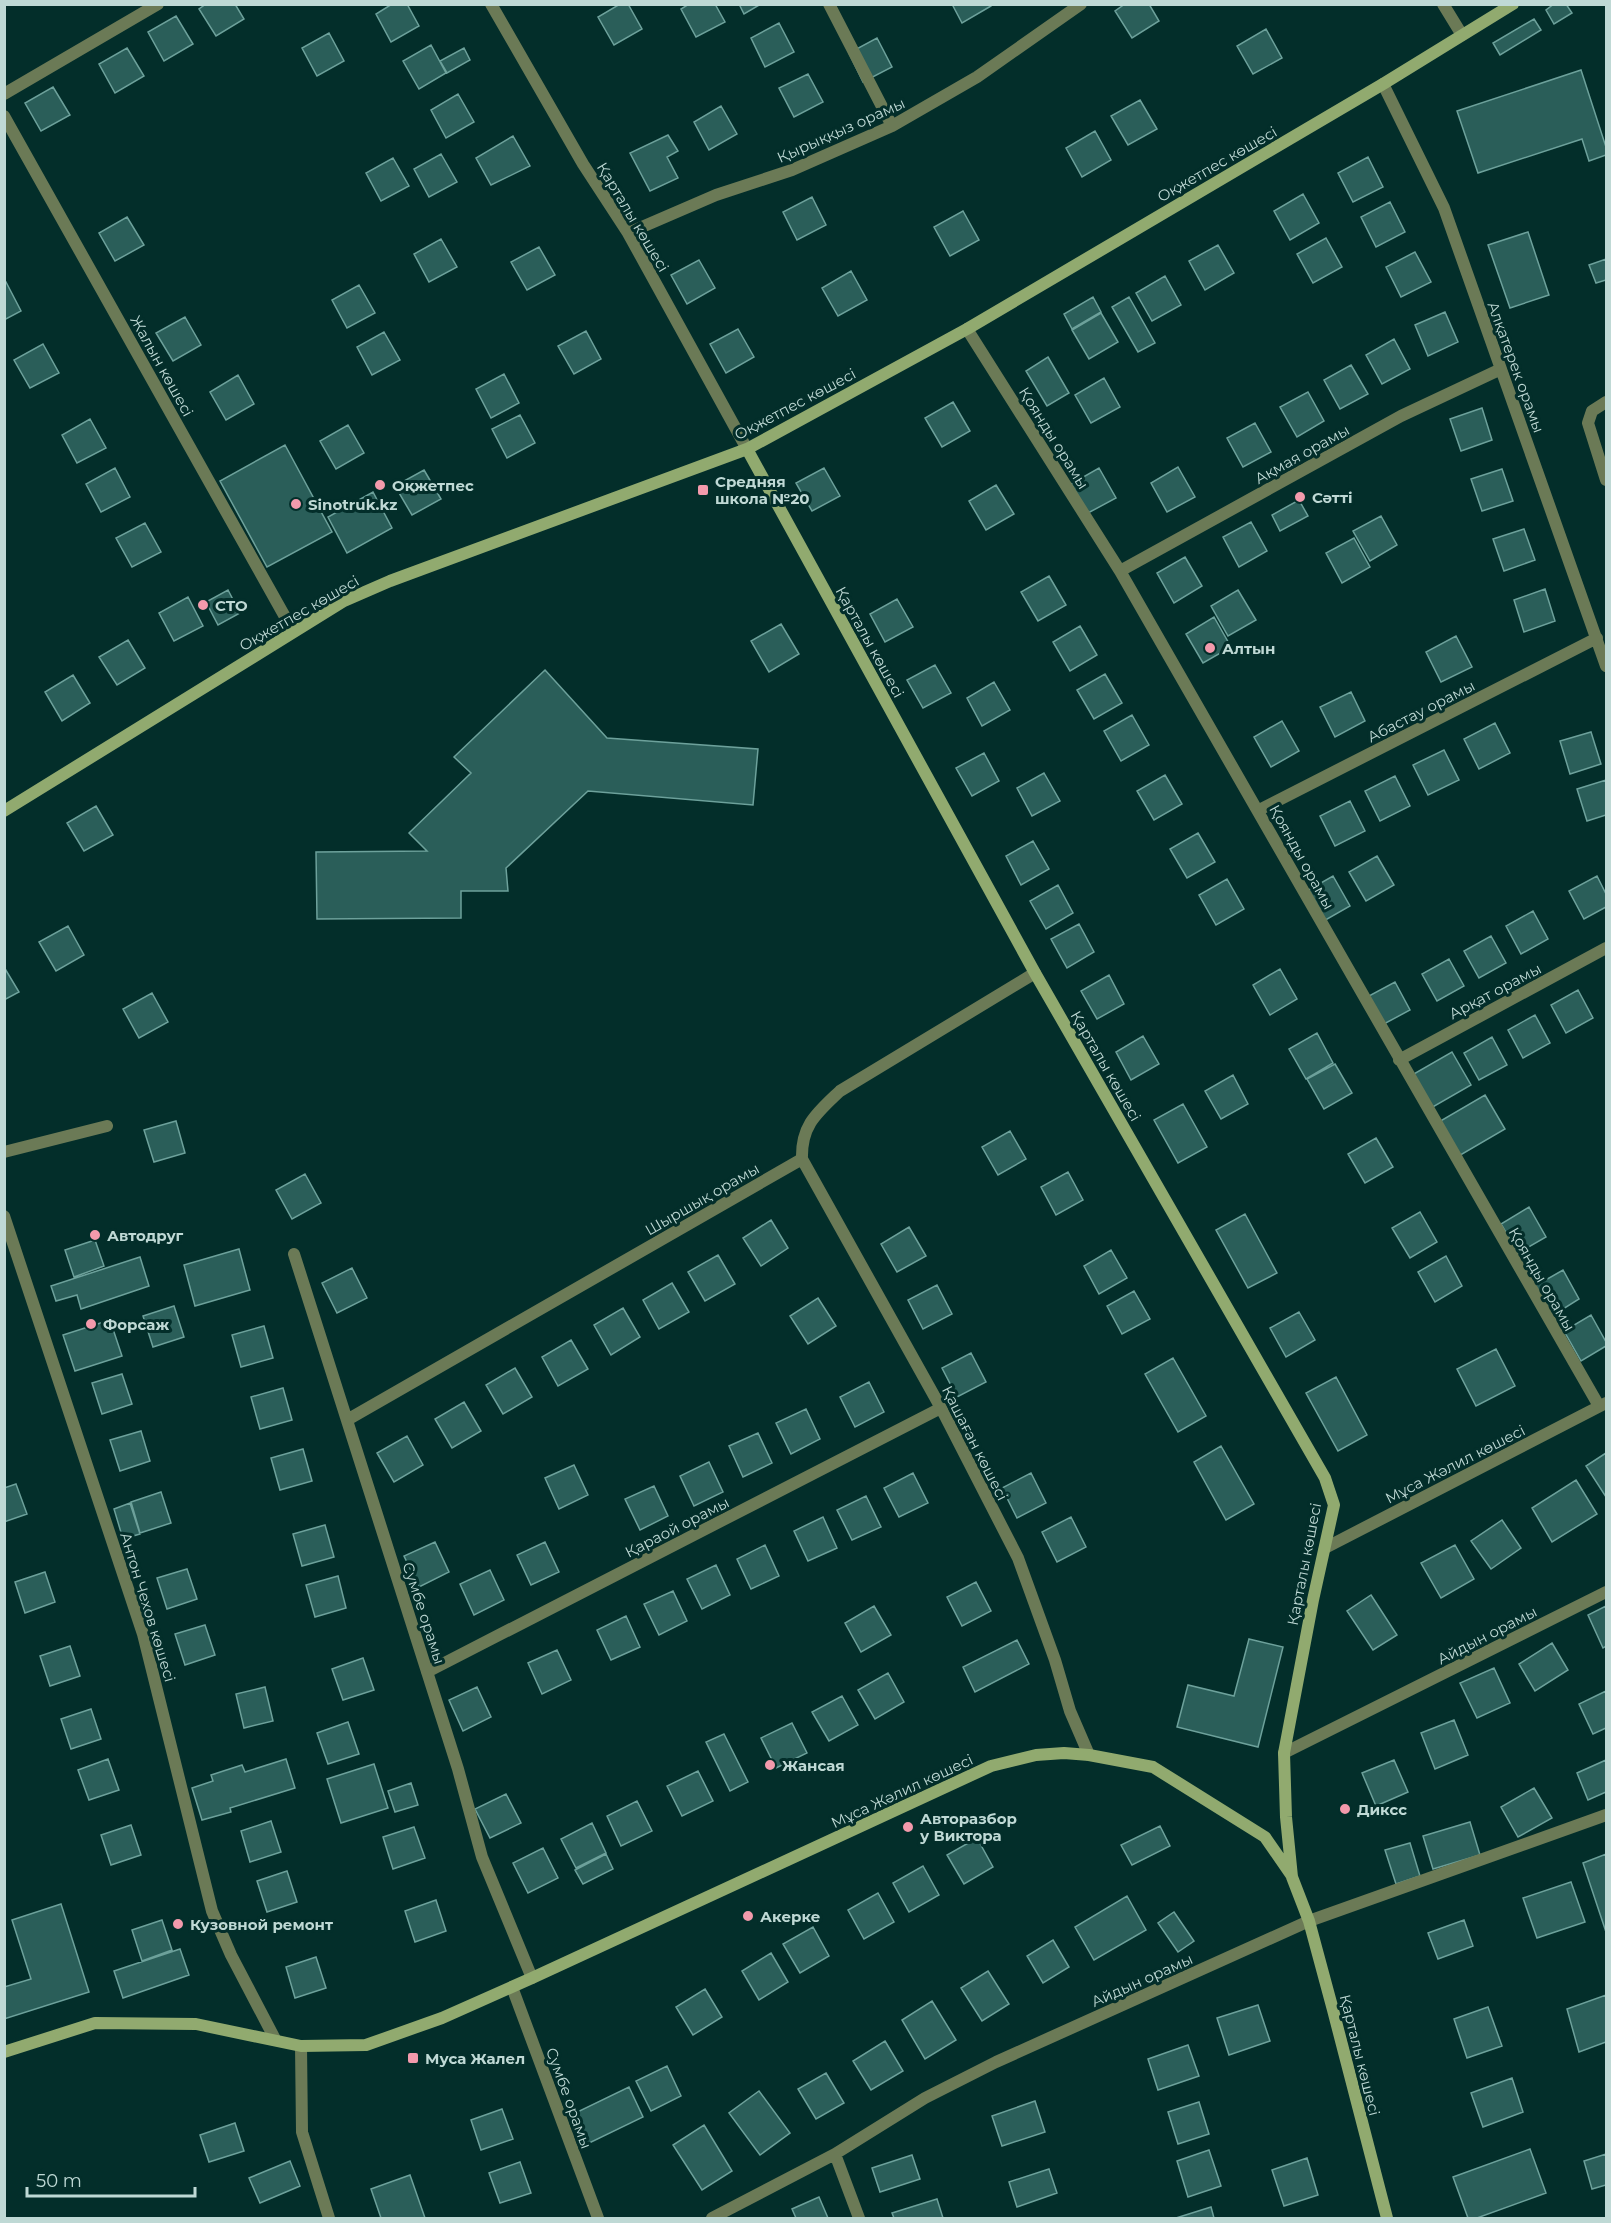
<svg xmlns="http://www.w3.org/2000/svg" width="1611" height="2223" font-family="Montserrat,sans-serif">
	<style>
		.building { fill: #2a5e59; stroke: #6da19b; stroke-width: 1.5 }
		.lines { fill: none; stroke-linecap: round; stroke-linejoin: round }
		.street { stroke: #6b7a56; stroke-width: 12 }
		.secondary { stroke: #91aa6f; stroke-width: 12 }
		.poi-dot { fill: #f39aac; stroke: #032e2a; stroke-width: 2 }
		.labels { text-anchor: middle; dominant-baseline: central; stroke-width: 6; stroke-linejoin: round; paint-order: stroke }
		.street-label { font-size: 15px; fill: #bfd9d5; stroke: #032e2a }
		.poi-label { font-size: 15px; font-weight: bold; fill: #bfd9d5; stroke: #032e2a; text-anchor: start }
	</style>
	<rect width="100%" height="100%" fill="#032e2a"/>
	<!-- building -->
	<path class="building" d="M206,4H235L244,19L216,36L199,9Z
		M392,4H407L419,26L391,42L376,14Z
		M620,4H628L642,29L614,45L598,17Z
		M689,4H715L725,22L696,37L681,9Z
		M739,4H761L744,14Z
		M952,4H991V6L962,23Z
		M1125,4H1149L1159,21L1132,38L1115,11Z
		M1554,4H1566L1572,13L1554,24L1546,10Z
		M176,16L193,44L164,61L148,32Z
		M1534,19L1541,30L1500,55L1493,43Z
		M779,23L794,52L765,67L751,38Z
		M1266,29L1282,58L1253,74L1237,46Z
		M329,33L344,61L317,76L302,48Z
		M877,38L892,67L863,82L849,53Z
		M431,45L446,73L419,89L403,61Z
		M127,48L144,76L115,93L99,64Z
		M464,48L470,60L447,73L440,61Z
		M1581,70L1606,147V155L1589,161L1582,139L1478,173L1457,111Z
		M808,74L823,102L794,117L779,88Z
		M53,87L70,115L41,131L25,103Z
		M458,94L474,122L446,138L431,110Z
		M1140,100L1157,129L1128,145L1111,116Z
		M721,106L737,134L709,150L694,122Z
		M1095,131L1111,160L1082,177L1066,148Z
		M668,135L678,151L667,157L678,178L650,191L630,153Z
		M513,136L530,166L491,185L476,158Z
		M441,154L457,182L429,197L414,169Z
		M1368,157L1383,187L1353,202L1338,173Z
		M393,158L409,186L381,201L366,173Z
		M1303,194L1319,223L1290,240L1274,211Z
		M812,197L826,225L797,240L783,212Z
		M1390,202L1405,232L1376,247L1361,217Z
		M963,211L979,240L950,256L934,227Z
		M127,217L144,245L115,261L99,233Z
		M1528,232L1549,295L1510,308L1488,245Z
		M1326,238L1342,267L1313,283L1297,254Z
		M441,239L457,267L429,282L414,254Z
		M1218,245L1234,273L1205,290L1189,261Z
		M539,247L555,275L527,290L511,262Z
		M1415,252L1431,282L1401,297L1386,267Z
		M1606,259V280L1596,283L1589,265Z
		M699,260L715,288L687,304L671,275Z
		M851,271L867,300L838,316L822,288Z
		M1165,276L1181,305L1152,321L1136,293Z
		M6,282L21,311L4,320V283Z
		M359,285L375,313L347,328L332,300Z
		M1093,297L1101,312L1072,329L1064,314Z
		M1129,297L1155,343L1138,352L1112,307Z
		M1445,312L1458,342L1428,356L1415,325Z
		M1101,313L1118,342L1089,359L1072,330Z
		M185,317L201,345L173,361L156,333Z
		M738,329L754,357L726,373L710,344Z
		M586,331L601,359L574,374L558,346Z
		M384,332L400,360L372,375L357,347Z
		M1394,339L1410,369L1382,384L1366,355Z
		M43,344L59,373L30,388L14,360Z
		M1048,357L1069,393L1047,406L1026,371Z
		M1351,365L1368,394L1340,409L1324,380Z
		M504,374L519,403L491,418L476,389Z
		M238,375L254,404L226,420L210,392Z
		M1104,378L1120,407L1091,423L1075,395Z
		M1308,392L1324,421L1297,437L1280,407Z
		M953,402L970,431L942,447L925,418Z
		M1482,408L1492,440L1461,451L1450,419Z
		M520,415L535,443L507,458L492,429Z
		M90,419L106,448L77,463L62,435Z
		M1255,423L1271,452L1243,467L1227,438Z
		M348,425L364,453L336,469L320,441Z
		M285,445L332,532L267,567L220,481Z
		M1178,467L1195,497L1167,512L1151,483Z
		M115,468L130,497L101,512L86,484Z
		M824,468L840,496L812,511L796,483Z
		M1099,468L1116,498L1088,513L1071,484Z
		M1502,469L1513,501L1482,511L1471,479Z
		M424,470L441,499L412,515L395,486Z
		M996,485L1014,514L986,530L969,501Z
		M373,492L392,528L347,553L328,517Z
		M1299,500L1308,516L1280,531L1272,515Z
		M1381,516L1397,545L1370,561L1353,531Z
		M1251,522L1267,551L1239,567L1223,537Z
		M145,523L161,552L132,567L116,538Z
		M1524,529L1535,560L1504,571L1493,539Z
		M1354,538L1370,567L1342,583L1326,553Z
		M1185,557L1202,586L1174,603L1157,573Z
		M1049,576L1066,605L1038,621L1021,592Z
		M1545,589L1555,621L1524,632L1514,600Z
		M228,590L240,613L218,625L206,602Z
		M1238,590L1256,620L1228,636L1211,606Z
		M188,597L203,626L174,641L159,613Z
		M897,599L913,627L885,642L870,614Z
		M1214,617L1231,647L1203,663L1186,634Z
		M781,624L799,654L769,672L751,641Z
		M1080,626L1097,655L1070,671L1053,642Z
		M1456,636L1472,667L1441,682L1426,652Z
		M128,640L145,668L117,685L99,657Z
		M935,665L951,693L923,708L907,680Z
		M545,670L607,738L758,749L753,805L588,791L506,868L508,891H461V918L317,919L316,852L427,851L409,833L471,773L454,757Z
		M1105,674L1122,703L1094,719L1077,690Z
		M73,675L90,703L62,721L45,692Z
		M994,682L1010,710L982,726L967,698Z
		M1351,692L1365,721L1335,737L1320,707Z
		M1132,715L1149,745L1121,761L1104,731Z
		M1282,721L1299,751L1271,767L1254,737Z
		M1495,723L1510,753L1479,769L1464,739Z
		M1591,732L1601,764L1570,774L1560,741Z
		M1444,750L1459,780L1428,795L1413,765Z
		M984,753L999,781L972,796L956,768Z
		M1044,773L1060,801L1032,816L1017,788Z
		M1165,775L1182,804L1154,820L1137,791Z
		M1395,776L1410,806L1380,821L1365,791Z
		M1606,780V815L1587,821L1577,789Z
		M1350,801L1365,831L1335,846L1320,816Z
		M96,806L113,835L84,851L67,823Z
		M1198,833L1215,862L1187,878L1170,849Z
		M1033,841L1049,869L1021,885L1006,856Z
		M1377,856L1394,885L1366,901L1349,872Z
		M1333,876L1350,906L1322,922L1305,892Z
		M1597,876L1606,894V907L1584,919L1569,891Z
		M1227,879L1244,909L1216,925L1199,895Z
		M1058,885L1073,913L1046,929L1030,901Z
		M1533,911L1548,939L1521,954L1506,926Z
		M1079,924L1094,952L1067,968L1051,939Z
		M68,926L84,955L56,971L39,942Z
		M1491,936L1506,963L1479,978L1464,951Z
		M1449,959L1464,986L1437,1001L1422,974Z
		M4,967L19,992L4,1000Z
		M1280,969L1297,999L1270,1015L1253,985Z
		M1109,975L1124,1004L1097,1019L1081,991Z
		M1395,982L1410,1010L1382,1025L1367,997Z
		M1578,990L1593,1018L1566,1033L1551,1005Z
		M152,993L168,1022L139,1038L123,1009Z
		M1535,1015L1550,1043L1523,1058L1508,1030Z
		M1317,1033L1333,1063L1306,1079L1289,1049Z
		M1143,1036L1159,1064L1131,1080L1116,1052Z
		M1492,1037L1507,1065L1479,1080L1464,1053Z
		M1452,1052L1471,1085L1431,1108L1412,1075Z
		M1335,1064L1352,1093L1324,1109L1307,1079Z
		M1233,1075L1248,1104L1221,1119L1205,1091Z
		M1485,1095L1505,1129L1457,1157L1437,1123Z
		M1183,1104L1207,1147L1178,1163L1154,1120Z
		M176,1121L185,1153L154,1162L144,1130Z
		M1010,1131L1026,1159L998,1175L982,1147Z
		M1376,1138L1393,1167L1365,1183L1348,1154Z
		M1068,1172L1083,1200L1056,1215L1041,1187Z
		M305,1174L321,1203L292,1219L276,1190Z
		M1529,1207L1546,1237L1518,1253L1501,1224Z
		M1420,1212L1437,1242L1410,1258L1392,1228Z
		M1245,1214L1277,1273L1248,1288L1216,1230Z
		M771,1220L788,1248L761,1266L743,1238Z
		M909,1227L926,1256L897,1272L881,1244Z
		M95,1240L104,1266L74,1277L65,1250Z
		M239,1249L250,1290L195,1306L184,1265Z
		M1111,1250L1127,1278L1099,1294L1084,1266Z
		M718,1255L735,1284L705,1301L688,1272Z
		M1446,1256L1462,1286L1435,1302L1418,1272Z
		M140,1257L149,1286L81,1309L77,1295L56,1301L51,1286Z
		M352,1268L367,1298L337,1313L322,1283Z
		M1563,1270L1579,1299L1552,1316L1535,1286Z
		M672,1283L689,1312L659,1329L643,1300Z
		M937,1285L952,1314L923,1329L908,1300Z
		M1134,1291L1150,1319L1122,1334L1107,1306Z
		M818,1298L836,1326L808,1344L790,1316Z
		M174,1306L184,1337L153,1347L143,1316Z
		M623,1308L640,1337L611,1355L594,1325Z
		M1299,1312L1315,1340L1286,1357L1270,1328Z
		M1591,1315L1606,1342V1346L1581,1361L1564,1331Z
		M110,1320L122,1356L75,1371L63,1335Z
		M264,1326L273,1358L241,1367L232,1335Z
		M571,1340L588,1369L558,1386L542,1357Z
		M1496,1349L1515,1386L1476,1406L1457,1369Z
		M971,1353L986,1382L957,1397L942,1368Z
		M1173,1358L1206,1416L1178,1432L1145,1374Z
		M515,1368L532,1397L503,1414L486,1385Z
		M122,1374L132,1404L102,1414L92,1383Z
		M1336,1377L1367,1435L1338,1451L1306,1393Z
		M869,1382L884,1412L855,1427L840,1397Z
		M283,1388L292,1420L260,1429L251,1397Z
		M464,1402L481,1431L452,1448L435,1419Z
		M806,1409L820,1439L791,1454L776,1423Z
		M141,1431L150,1461L120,1471L110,1440Z
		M758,1433L772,1463L743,1477L729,1446Z
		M407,1436L423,1465L394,1482L377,1453Z
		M1221,1446L1254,1504L1226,1520L1194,1462Z
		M303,1449L312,1481L280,1490L271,1458Z
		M1606,1453V1497L1586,1466Z
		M709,1462L723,1492L694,1506L680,1476Z
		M574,1465L588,1495L559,1509L545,1478Z
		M913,1473L928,1503L899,1517L884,1488Z
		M1031,1473L1046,1503L1017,1518L1002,1488Z
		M1576,1480L1597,1514L1552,1542L1532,1508Z
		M16,1484L27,1514L4,1522V1488Z
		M654,1486L668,1516L640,1530L625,1499Z
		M161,1492L171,1523L140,1533L131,1502Z
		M866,1496L881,1527L852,1540L837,1510Z
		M130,1503L140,1534L123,1539L114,1509Z
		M823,1517L837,1548L808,1561L794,1531Z
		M1071,1517L1086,1547L1057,1562L1042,1532Z
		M1502,1520L1521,1548L1491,1569L1471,1541Z
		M325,1525L334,1557L302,1566L293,1534Z
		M435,1542L449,1572L419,1587L404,1556Z
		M545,1542L559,1572L531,1585L517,1555Z
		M765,1545L779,1576L751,1589L737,1559Z
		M1455,1545L1474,1579L1441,1598L1421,1563Z
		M716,1565L730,1595L702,1609L687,1579Z
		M187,1569L197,1599L167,1609L157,1578Z
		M490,1570L504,1600L474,1615L460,1584Z
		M45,1572L55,1602L25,1613L15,1582Z
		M338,1576L346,1608L315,1617L306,1585Z
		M976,1582L991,1611L962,1626L947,1597Z
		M673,1591L687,1621L659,1635L644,1604Z
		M1371,1595L1397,1635L1373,1650L1347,1611Z
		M874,1606L891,1635L861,1652L845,1623Z
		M1606,1606V1646L1603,1648L1588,1615Z
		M626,1616L640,1647L611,1660L597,1630Z
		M205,1625L215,1655L185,1665L175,1634Z
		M1249,1639L1283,1647L1258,1747L1177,1727L1188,1685L1234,1696Z
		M1017,1640L1029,1664L975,1692L963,1667Z
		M1552,1643L1568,1670L1535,1691L1519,1664Z
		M70,1646L80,1676L50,1686L40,1656Z
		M557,1650L571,1680L542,1694L528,1663Z
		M363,1658L374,1690L343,1700L332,1669Z
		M1494,1668L1510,1703L1477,1718L1460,1683Z
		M888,1673L904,1702L875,1719L858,1690Z
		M265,1687L273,1721L244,1728L236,1694Z
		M477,1687L491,1717L463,1731L449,1700Z
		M1606,1691V1728L1593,1734L1579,1704Z
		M842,1696L858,1725L829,1741L812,1712Z
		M91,1709L101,1739L71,1749L61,1719Z
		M1454,1720L1468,1755L1435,1769L1421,1733Z
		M348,1722L359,1754L328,1764L317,1733Z
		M792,1723L807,1753L776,1768L761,1738Z
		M724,1734L748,1782L730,1791L706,1742Z
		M108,1759L119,1790L89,1800L78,1770Z
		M286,1759L295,1788L230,1808L231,1812L202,1820L192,1788L213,1781L211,1775L242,1765L245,1772Z
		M1394,1760L1408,1792L1376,1806L1362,1773Z
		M1606,1760V1792L1588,1800L1577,1773Z
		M374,1764L388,1808L341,1823L327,1779Z
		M698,1771L713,1801L682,1816L667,1786Z
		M411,1783L418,1805L395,1812L388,1791Z
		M1534,1788L1552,1818L1518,1837L1501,1807Z
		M506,1794L521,1823L490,1838L475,1809Z
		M637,1801L652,1831L621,1846L607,1816Z
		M271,1821L281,1852L250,1862L241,1831Z
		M1470,1822L1480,1855L1433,1869L1423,1836Z
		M592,1823L606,1853L576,1868L561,1839Z
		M131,1825L141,1855L111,1865L101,1835Z
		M1160,1826L1170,1846L1132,1865L1121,1845Z
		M414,1827L425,1858L393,1869L383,1837Z
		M977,1838L993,1867L964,1884L947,1855Z
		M1410,1843L1420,1876L1396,1884L1385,1850Z
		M543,1848L558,1878L528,1893L513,1863Z
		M606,1854L613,1869L583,1884L575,1870Z
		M1606,1854V1932L1583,1863Z
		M923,1866L939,1895L909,1912L893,1883Z
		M287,1871L297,1902L267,1912L257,1881Z
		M1571,1882L1585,1922L1537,1938L1523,1898Z
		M878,1893L894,1922L864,1939L848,1910Z
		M1127,1896L1146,1930L1094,1960L1075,1927Z
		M436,1900L446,1931L415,1942L405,1911Z
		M61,1904L89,1992L4,2019V1987L31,1979L12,1920Z
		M1174,1912L1194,1941L1178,1952L1158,1923Z
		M162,1920L172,1950L142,1961L132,1930Z
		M1464,1920L1473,1946L1438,1959L1428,1933Z
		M813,1927L829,1956L800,1973L783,1944Z
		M1053,1940L1069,1967L1043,1983L1027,1956Z
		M180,1949L189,1975L123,1998L114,1971Z
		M771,1953L788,1982L759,2000L742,1971Z
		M316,1957L326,1988L295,1998L286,1967Z
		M988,1971L1009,2004L982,2021L961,1988Z
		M705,1989L722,2017L693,2035L676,2007Z
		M1606,1995V2042L1579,2052L1567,2009Z
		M932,2001L956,2040L925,2059L902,2020Z
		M1258,2005L1270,2041L1229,2055L1217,2018Z
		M1488,2007L1502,2046L1467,2058L1454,2019Z
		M885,2041L903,2071L871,2090L853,2061Z
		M1188,2045L1199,2076L1158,2090L1148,2059Z
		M667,2066L681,2096L651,2111L636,2081Z
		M826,2073L844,2103L816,2119L798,2089Z
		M1512,2078L1523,2112L1483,2127L1471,2093Z
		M629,2087L643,2117L583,2146L569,2116Z
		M759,2091L790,2133L760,2155L729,2113Z
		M1035,2101L1045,2132L1002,2146L992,2116Z
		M1199,2102L1209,2134L1178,2144L1168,2112Z
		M502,2109L513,2139L481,2150L471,2120Z
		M235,2123L244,2151L209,2162L200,2135Z
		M704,2125L732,2171L702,2190L673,2145Z
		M1530,2149L1546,2193L1477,2218H1468L1453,2177Z
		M1209,2150L1221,2186L1188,2197L1177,2161Z
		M1606,2154V2185L1592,2189L1584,2161Z
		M912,2155L920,2179L880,2192L872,2168Z
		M1307,2158L1318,2195L1284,2206L1272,2170Z
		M290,2161L300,2186L260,2203L249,2178Z
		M520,2162L531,2193L500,2203L489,2173Z
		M1049,2169L1057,2193L1017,2207L1009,2182Z
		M410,2175L425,2218H381L371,2189Z
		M819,2197L828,2218H796L792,2209Z
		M937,2199L943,2218H894L892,2213Z
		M1211,2207L1214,2218H1176Z"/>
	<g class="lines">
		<!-- street -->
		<path class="street" d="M491,4L583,164L628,233L747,449
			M829,4L892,126
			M1443,4L1462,35
			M1383,84L1444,208L1606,666
			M4,94L158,4
			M4,116L293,631
			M628,233L716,195L792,170L892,126L977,77L1081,4
			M967,329L1120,571L1599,1406
			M1606,402L1592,411L1588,423L1606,480
			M1120,571L1401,416L1501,369
			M1259,810L1597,638
			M1399,1060L1606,948
			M4,1152L107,1126
			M802,1159L941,1408L1018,1558L1055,1660L1070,1711L1089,1755
			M4,1216L143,1634L212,1911L231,1955L275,2039
			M294,1254L458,1769L482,1857L532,1978
			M347,1420L802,1159C801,1125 817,1113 840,1091L1035,973
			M1325,1548L1606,1403
			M427,1672L941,1408
			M1284,1753L1606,1592
			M512,1987L598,2218
			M301,2046L302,2132L329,2218
			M835,2154L859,2218
			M712,2218L835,2154L925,2098L996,2062L1309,1921L1606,1815"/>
		<!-- secondary -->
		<path class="secondary" d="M747,449L1035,973L1325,1478L1334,1505L1313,1600L1284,1753L1286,1817L1292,1877L1309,1921L1333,2010L1387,2218
			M4,811L344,601L390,581L747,449L967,329L1383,84L1513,4
			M4,2052L95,2023L196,2024L301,2046L366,2045L442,2018L532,1978L991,1766L1036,1755L1064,1753L1089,1755L1153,1767L1265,1837L1292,1876"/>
	</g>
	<!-- markers -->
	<g class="poi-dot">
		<circle cx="380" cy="485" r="6"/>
		<rect x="697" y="484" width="12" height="12" rx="3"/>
		<circle cx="1300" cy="497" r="6"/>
		<circle cx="296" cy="504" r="6"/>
		<circle cx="203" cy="605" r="6"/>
		<circle cx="1210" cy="648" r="6"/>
		<circle cx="95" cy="1235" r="6"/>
		<circle cx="91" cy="1324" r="6"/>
		<circle cx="770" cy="1765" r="6"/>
		<circle cx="1345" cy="1809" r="6"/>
		<circle cx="908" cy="1827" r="6"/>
		<circle cx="748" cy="1916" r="6"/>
		<circle cx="178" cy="1924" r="6"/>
		<rect x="407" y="2052" width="12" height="12" rx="3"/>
	</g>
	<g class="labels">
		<!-- street labels -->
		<g class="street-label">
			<text transform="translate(841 130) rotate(-24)">Қырыққыз орамы</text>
			<text transform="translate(1217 164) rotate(-30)">Оқжетпес көшесі</text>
			<text transform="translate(633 217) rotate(59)">Қарталы көшесі</text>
			<text transform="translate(162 366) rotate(61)">Жалын көшесі</text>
			<text transform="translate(1516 367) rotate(70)">Алқатерек орамы</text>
			<text transform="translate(795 404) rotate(-28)">Оқжетпес көшесі</text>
			<text transform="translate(1054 438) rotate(58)">Қоянды орамы</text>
			<text transform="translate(1302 454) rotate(-29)">Ақмая орамы</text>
			<text transform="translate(299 613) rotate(-30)">Оқжетпес көшесі</text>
			<text transform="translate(870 642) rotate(61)">Қарталы көшесі</text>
			<text transform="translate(1421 711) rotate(-27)">Абастау орамы</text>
			<text transform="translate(1302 857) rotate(61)">Қоянды орамы</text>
			<text transform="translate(1495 991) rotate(-28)">Арқат орамы</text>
			<text transform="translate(1106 1066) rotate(60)">Қарталы көшесі</text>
			<text transform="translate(702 1199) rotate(-30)">Шыршық орамы</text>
			<text transform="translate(1542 1279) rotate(60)">Қоянды орамы</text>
			<text transform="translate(975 1443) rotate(63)">Қашаған көшесі</text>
			<text transform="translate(1455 1464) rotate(-27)">Мұса Жәлил көшесі</text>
			<text transform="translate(677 1527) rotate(-27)">Қараой орамы</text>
			<text transform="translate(1304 1564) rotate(-79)">Қарталы көшесі</text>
			<text transform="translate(148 1607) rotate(73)">Антон Чехов көшесі</text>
			<text transform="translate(424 1613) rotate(72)">Сумбе орамы</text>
			<text transform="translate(1487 1635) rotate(-27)">Айдын орамы</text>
			<text transform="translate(902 1791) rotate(-25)">Мұса Жәлил көшесі</text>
			<text transform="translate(1142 1980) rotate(-24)">Айдын орамы</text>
			<text transform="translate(1360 2055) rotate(76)">Қарталы көшесі</text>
			<text transform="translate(569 2098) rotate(70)">Сумбе орамы</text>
		</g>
		<!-- poi labels -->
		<g class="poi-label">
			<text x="715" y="481">Средняя<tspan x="715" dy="17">школа №20</tspan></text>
			<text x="392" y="485">Оқжетпес</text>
			<text x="1312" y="497">Сәттi</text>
			<text x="308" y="504">Sinotruk.kz</text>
			<text x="215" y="605">СТО</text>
			<text x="1222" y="648">Алтын</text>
			<text x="107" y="1235">Автодруг</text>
			<text x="103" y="1324">Форсаж</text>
			<text x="782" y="1765">Жансая</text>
			<text x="1357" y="1809">Диксс</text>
			<text x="920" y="1818">Авторазбор<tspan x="920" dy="17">у Виктора</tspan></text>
			<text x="760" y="1916">Акерке</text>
			<text x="190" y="1924">Кузовной ремонт</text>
			<text x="425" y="2058">Муса Жалел</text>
		</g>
	</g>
	<!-- border -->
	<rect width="1611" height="2223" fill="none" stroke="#bfd9d5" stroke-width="12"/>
	<!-- scale -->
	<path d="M27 2187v9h168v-9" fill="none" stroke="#bfd9d5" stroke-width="3"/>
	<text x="36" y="2187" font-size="18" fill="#bfd9d5" stroke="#032e2a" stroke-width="4.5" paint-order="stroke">50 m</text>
</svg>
